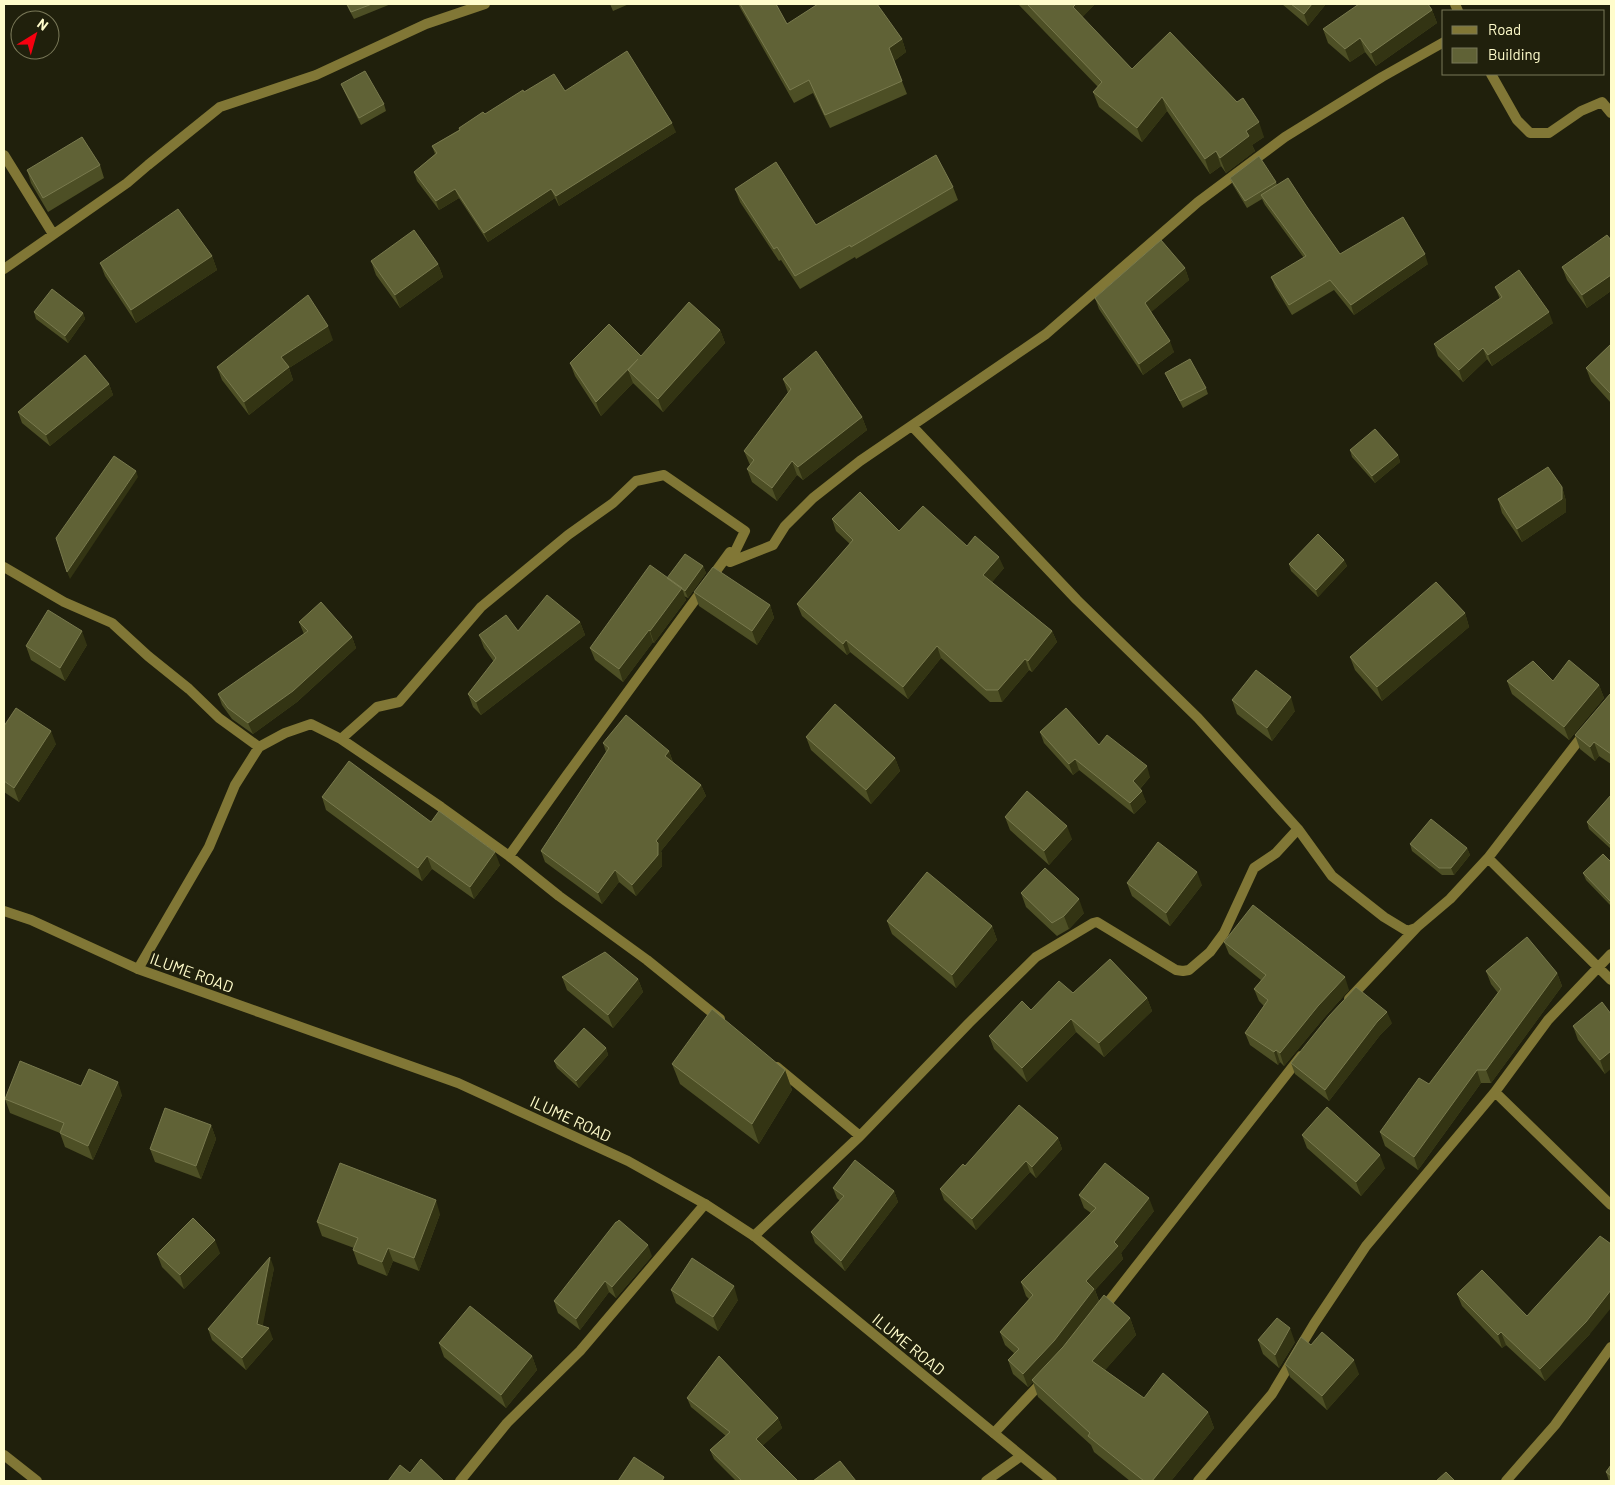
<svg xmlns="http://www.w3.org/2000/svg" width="1615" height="1485" font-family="Barlow,sans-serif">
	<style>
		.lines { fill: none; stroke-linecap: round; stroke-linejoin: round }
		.minor { stroke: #817736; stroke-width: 10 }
		.tertiary { stroke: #817736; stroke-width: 10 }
		.wall { fill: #4d4f25 }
		.shaded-wall { fill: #333413 }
		.building { fill: #606236; stroke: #797a4e }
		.labels { text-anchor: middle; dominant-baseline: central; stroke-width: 5; stroke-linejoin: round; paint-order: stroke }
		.street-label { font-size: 16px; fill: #fffccb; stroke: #20200c }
	</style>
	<rect width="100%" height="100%" fill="#20200c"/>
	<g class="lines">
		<!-- minor -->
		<path class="minor" d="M1455,4L1458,11
			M1491,74L1517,120L1530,133H1549L1581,111L1602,102L1611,113
			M4,155L53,234
			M4,269L127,183L148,165L220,107L316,75L426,24L485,4
			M912,426L1077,600L1198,718L1298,829L1332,876L1384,917L1407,931L1416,928
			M730,562L773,545L785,526L813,498L860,461L1046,334L1198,202L1285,137L1382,77L1444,42
			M4,567L64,602L112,623L148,656L189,689L219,718L259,747
			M341,739L441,807L509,856L559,896L647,960L720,1019
			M509,856L567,775L730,552
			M1488,858L1611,980
			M138,969L209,847L235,785L259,747L285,733L311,724L341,739L377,707L399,702L481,607L568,535L613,503L636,481L664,475L745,531L730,562
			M1349,999L1417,927L1450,899L1488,858L1586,731
			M777,1067L860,1136
			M1495,1092L1611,1205
			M754,1236L860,1136L969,1023L1036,957L1093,923L1097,922L1176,970L1183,971L1189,970L1210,952L1224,933L1254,868L1276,853L1298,829
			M1102,1310L1301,1056
			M994,1433L1043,1381
			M4,1455L37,1481
			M460,1481L507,1423L580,1351L705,1204
			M986,1481L1021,1456
			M1198,1481L1272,1394L1314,1324L1366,1246L1495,1092L1548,1020L1611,954
			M1506,1481L1555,1425L1611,1347"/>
		<!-- tertiary -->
		<path class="tertiary" d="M4,911L31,920L138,969L458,1083L628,1161L705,1204L754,1236L1052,1481"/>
	</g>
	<!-- wall -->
	<path class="wall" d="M346,4H391L354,19Z
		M610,4H629L613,11Z
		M738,4H776L787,24L902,39L906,52L894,61L907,94L830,128L813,93L794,103Z
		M1018,4H1095L1082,17L1132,69L1264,137L1252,145L1255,151L1226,173L1221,166L1210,174L1167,111L1142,142L1099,107L1093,92L1098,87Z
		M1282,4H1326L1308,26Z
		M1432,10L1437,23L1376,66L1365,52L1350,62L1328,43L1323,29Z
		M341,84L384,104L386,111L361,125L344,91Z
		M565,91L676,132L559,206L555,198L488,242L459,198L439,210L417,181L414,172L435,154L432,146L485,114L524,92Z
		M100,165L104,178L48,212L31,183L27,170Z
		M1230,178L1276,182L1277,185L1307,207L1340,254L1428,264L1354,315L1334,290L1292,315L1275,287L1271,277L1304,258L1265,205L1262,199L1247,208L1233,185Z
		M953,187L958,200L856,259L855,257L800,289L781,260L779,261L740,202L735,189L816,225Z
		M1611,240V291L1587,308L1567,280L1562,267Z
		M212,256L217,270L136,323L105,276L100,263Z
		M371,261L438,264L443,277L400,308L376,275Z
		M1185,268L1189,280L1151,312L1174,352L1143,375L1099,309L1095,298Z
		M1495,287L1553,323L1492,366L1487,359L1463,382L1438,356L1434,344L1500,299Z
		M34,312L83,313L85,319L68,343L36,319Z
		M720,330L725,343L663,412L633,383L601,416L575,376L570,363L641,356Z
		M333,340L289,368L293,380L249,415L222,380L217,367Z
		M1611,344V403L1591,381L1586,368Z
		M1165,373L1206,388L1208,394L1183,408L1168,379Z
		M783,379L862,417L867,430L803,480L797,475L777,501L752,482L747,469L750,465L744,451L788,393Z
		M109,384L113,395L50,446L22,423L18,412Z
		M1350,450L1398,455L1400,462L1375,483L1352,457Z
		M1562,487L1566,501V512L1522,542L1502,513L1498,499Z
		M832,519L899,531L967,546L1004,568L992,582L1052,631L1057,642L1032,672L1029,670L1002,702H990L941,658L908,699L850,652L847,655L802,616L797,604L850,544L836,531Z
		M1344,560L1347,566L1318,597L1291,571L1289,564Z
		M703,566L706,573L688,598L684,596L686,600L654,643L653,642L623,682L595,660L590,648L667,578Z
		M694,592L770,605L774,618L757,645L699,606Z
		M1465,613L1469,627L1382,701L1355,670L1350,657Z
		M299,622L352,637L356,648L297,702L253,734L232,719L222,705L218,694L304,634Z
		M580,622L585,635L481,715L473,707L468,694L494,662L484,648L479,635L518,631Z
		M87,645L65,681L31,660L26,646Z
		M1507,681L1599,685L1604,698L1569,740L1512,694Z
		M1611,695V764L1599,756L1595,761L1580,749L1575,735Z
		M1232,700L1295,711L1272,741L1237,714Z
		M4,726L56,744L19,802L4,792Z
		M1040,732L1099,745L1150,777L1140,789L1146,802L1134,814L1079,770L1073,775L1044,743Z
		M806,737L895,758L900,771L871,804L811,750Z
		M603,743L669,751L673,762L701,785L706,796L661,851L662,854V866L636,896L619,882L602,904L545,862L541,851L606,752Z
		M1611,796V849L1589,829L1587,822Z
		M322,797L431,822L500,865L474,899L432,869L422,881L326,810Z
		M1005,817L1072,839L1049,865L1010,830Z
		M1410,844L1467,848L1470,855L1454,875H1442L1412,851Z
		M1611,862V906L1586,880L1583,873Z
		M1127,883L1202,885L1170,926L1132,896Z
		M1021,893L1084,913L1069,929L1057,936L1026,907Z
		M887,921L992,926L997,940L956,988L892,934Z
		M1224,942L1349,990L1323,1019L1284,1066L1280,1062L1278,1065L1250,1045L1245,1033L1264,1006L1259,1001L1254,989L1261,980L1229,954Z
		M1486,971L1557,973L1562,986L1491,1083H1481L1418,1170L1385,1146L1380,1132L1429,1084L1498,993L1491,984Z
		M562,977L638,979L643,992L613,1028L567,990Z
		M1073,993L1147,998L1152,1011L1104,1057L1076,1032L1027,1082L994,1049L989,1036L1031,1010Z
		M1611,1014L1605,1074L1578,1040L1573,1026Z
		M1392,1023L1381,1034L1329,1101L1295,1074L1291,1063Z
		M606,1048L608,1055L579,1088L557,1068L554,1061Z
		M672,1064L785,1070L792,1090L759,1144L680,1084Z
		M81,1086L122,1095L93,1160L65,1147L60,1133L10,1113L5,1099Z
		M211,1125L216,1139L201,1179L155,1162L150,1149Z
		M1302,1135L1385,1168L1361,1196L1307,1148Z
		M1058,1138L1062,1149L1036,1178L1030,1172L976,1230L944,1200L940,1189L965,1166Z
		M833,1188L894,1191L898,1202L845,1271L815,1243L811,1232L840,1201L837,1198Z
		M1079,1195L1154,1211L1121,1253L1123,1259L1095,1290L1099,1301L1130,1318L1136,1335L1105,1370L1144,1398L1208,1412L1214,1428L1171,1481H1130L1094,1452L1091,1445L1038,1397L1033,1382L1028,1387L1013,1374L1008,1360L1014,1353L1005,1345L1000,1332L1029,1299L1026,1296L1021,1282L1091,1213L1084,1208Z
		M440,1214L419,1271L393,1261L387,1276L358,1264L353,1250L354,1248L322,1236L317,1222Z
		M220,1253L184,1289L162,1267L157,1254Z
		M652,1256L616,1298L609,1292L580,1330L558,1313L554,1301Z
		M274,1268L262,1326L273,1339L246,1370L212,1340L208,1329Z
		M671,1290L738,1300L718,1331L676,1303Z
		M1457,1294L1527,1316L1590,1334L1545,1381L1506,1345L1502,1348L1462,1306Z
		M1258,1340L1295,1342L1279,1368L1263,1354Z
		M439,1343L532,1356L537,1370L506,1408L444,1357Z
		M1311,1345L1359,1374L1327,1410L1290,1377L1285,1364Z
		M687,1398L778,1418L782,1428L762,1446L798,1481H736L714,1459L710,1450L726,1436L691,1407Z
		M1611,1465V1481H1609L1606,1472Z"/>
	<!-- shaded-wall -->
	<path class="shaded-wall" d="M1076,4H1095L1078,22L1073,7Z
		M1312,4H1326L1308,26L1304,14Z
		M1432,10L1437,23L1376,66L1371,53Z
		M1360,38L1365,52L1350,62L1345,49Z
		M902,39L906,52L894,61L889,48Z
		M1162,97L1167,111L1142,142L1137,128Z
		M1259,122L1264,137L1252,145L1255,151L1226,173L1220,158L1246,131Z
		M672,123L676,132L559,206L556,196Z
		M1216,151L1221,166L1210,174L1205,159Z
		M455,189L459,198L439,210L436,201Z
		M551,189L555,198L488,242L484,233Z
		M1425,254L1428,264L1354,315L1351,305Z
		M212,256L217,270L136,323L131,310Z
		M438,264L443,277L400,308L395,295Z
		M1185,268L1189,280L1149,314L1145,303Z
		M1611,275V291L1587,308L1582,295Z
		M1549,312L1553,323L1492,366L1488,355Z
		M83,313L85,319L68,343L65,336Z
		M328,326L333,340L289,368L293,380L249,415L244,402L281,357Z
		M720,330L725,343L663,412L658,399Z
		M1170,341L1174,352L1143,375L1139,364Z
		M1483,348L1487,359L1463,382L1459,370Z
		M638,359L628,370L633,383L601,416L596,402Z
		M109,384L113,395L50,446L46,435Z
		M862,417L867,430L803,480L798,467Z
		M1398,455L1400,462L1375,483L1372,476Z
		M792,461L797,475L777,501L772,488Z
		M136,471L138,477L70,579L67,572Z
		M1562,487L1566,501V512L1522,542L1517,529Z
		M999,557L1004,568L988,587L983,575Z
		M1344,560L1347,566L1318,597L1316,590Z
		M703,566L706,573L688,598L685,591Z
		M682,588L686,600L654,643L650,631Z
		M770,605L774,618L757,645L752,631Z
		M1465,613L1469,627L1382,701L1377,687Z
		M580,622L585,635L481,715L476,702Z
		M649,630L653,642L623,682L619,669Z
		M82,631L87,645L65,681L60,668Z
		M1052,631L1057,642L1032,672L1028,661Z
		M352,637L356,648L297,702L253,734L248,723Z
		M846,640L850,652L847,655L843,644Z
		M937,646L941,658L908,699L903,687Z
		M1025,659L1029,670L1002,702L998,690Z
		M1599,685L1604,698L1569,740L1564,727Z
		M1291,697L1295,711L1272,741L1267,728Z
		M51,731L56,744L19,802L14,788Z
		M1594,742L1599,756L1595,761L1590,747Z
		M669,751L673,763L665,756Z
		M895,758L900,771L871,804L866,790Z
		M1075,759L1079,770L1073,775L1069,764Z
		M1147,766L1150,777L1137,792L1133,781Z
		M701,785L706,796L661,851L662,854V866L636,896L632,885L656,841Z
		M1142,791L1146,802L1134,814L1130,803Z
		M1067,826L1072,839L1049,865L1044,851Z
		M1467,848L1470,855L1454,875L1451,868Z
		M495,852L500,865L474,899L470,887Z
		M427,856L432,869L422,881L418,868Z
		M615,870L619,882L602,904L598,893Z
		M1197,872L1202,885L1170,926L1166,913Z
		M1079,899L1084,913L1069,929L1064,916Z
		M992,926L997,940L956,988L952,975Z
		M1557,973L1562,986L1491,1083L1486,1070Z
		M1345,977L1349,990L1323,1019L1284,1066L1280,1053L1318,1006Z
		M638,979L643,992L613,1028L608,1015Z
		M1147,998L1152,1011L1104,1057L1099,1043Z
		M1387,1012L1392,1023L1381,1034L1329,1101L1325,1090L1377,1022Z
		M1071,1019L1076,1032L1027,1082L1022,1068Z
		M606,1048L608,1055L579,1088L576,1081Z
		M1276,1050L1280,1062L1278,1065L1274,1052Z
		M1611,1051V1069L1605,1074L1600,1060Z
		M785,1070L792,1090L759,1144L752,1124Z
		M1477,1070L1481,1083L1418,1170L1414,1157Z
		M118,1082L122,1095L93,1160L88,1146Z
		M211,1125L216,1139L201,1179L196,1166Z
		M1058,1138L1062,1149L1036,1178L1032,1167Z
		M1380,1155L1385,1168L1361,1196L1356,1182Z
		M1026,1161L1030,1172L976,1230L972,1219Z
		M894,1191L898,1202L845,1271L841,1261Z
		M1149,1198L1154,1211L1121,1253L1123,1259L1095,1290L1099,1302L1059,1355L1032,1380L1033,1382L1028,1387L1023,1374L1086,1281L1114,1242Z
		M436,1200L440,1214L419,1271L414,1258Z
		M215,1240L220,1253L184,1289L180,1275Z
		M648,1245L652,1256L616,1298L612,1287Z
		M388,1248L393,1261L387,1276L382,1262Z
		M270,1257L274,1268L261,1335L257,1324Z
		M605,1281L609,1292L580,1330L576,1319Z
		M734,1286L738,1300L718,1331L713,1317Z
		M1611,1290V1308L1590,1334L1545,1381L1540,1369Z
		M1130,1318L1136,1335L1098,1378L1092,1361Z
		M269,1328L273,1339L246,1370L242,1358Z
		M1290,1328L1295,1342L1279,1368L1275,1355Z
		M1501,1332L1506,1345L1502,1348L1498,1335Z
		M532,1356L537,1370L506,1408L501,1395Z
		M1354,1360L1359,1374L1327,1410L1322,1396Z
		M1208,1412L1214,1428L1171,1481H1152Z
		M778,1418L782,1428L759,1449L756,1439Z"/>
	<!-- building -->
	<path class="building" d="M347,4H372L351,12Z
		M740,4H776L787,24L818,4H877L902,39L889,48L902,81L825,115L809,80L790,90Z
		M1027,4H1076L1073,7L1132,69L1170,32L1237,102L1243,98L1259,122L1246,131L1249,136L1220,158L1216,151L1205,159L1162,97L1137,128L1093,92L1102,82Z
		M1291,4H1312L1304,14Z
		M1359,4H1428L1432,10L1371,53L1360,38L1345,49L1323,29Z
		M627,51L672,123L556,196L551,189L484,233L455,189L436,201L414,172L437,153L432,146L460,130L459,128L483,112L485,114L523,90L524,92L554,74L565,91Z
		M365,71L384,104L359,118L341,84Z
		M82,137L100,165L43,198L27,170Z
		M936,155L953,187L851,247L850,245L795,276L777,247L774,249L735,189L776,162L816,225Z
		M1259,156L1276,182L1245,201L1230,178Z
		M1288,178L1307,207L1340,254L1403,217L1425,254L1351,305L1330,280L1289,305L1271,277L1306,256L1261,195Z
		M178,209L212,256L131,310L100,263Z
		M414,230L438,264L395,295L371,261Z
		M1607,235L1611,240V275L1582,295L1562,267Z
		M1161,240L1185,268L1145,303L1170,341L1139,364L1095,298Z
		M1519,270L1549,312L1488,355L1483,348L1459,370L1434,344L1502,297L1495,287Z
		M52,289L83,313L65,336L34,312Z
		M308,295L328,326L281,357L289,367L244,402L217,367Z
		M689,302L720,330L658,399L628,370L638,359L596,402L570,363L609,324L641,356Z
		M1611,344V394L1586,368Z
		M816,351L862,417L798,467L792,461L772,488L747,469L754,460L744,451L791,389L783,379Z
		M85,355L109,384L46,435L18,412Z
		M1190,359L1206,388L1180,401L1165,373Z
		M1375,429L1398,455L1372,476L1350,450Z
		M114,456L136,471L67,572L56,538Z
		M1548,467L1562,487V499L1517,529L1498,499Z
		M860,492L899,531L923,506L967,546L975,536L999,557L983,575L1052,631L1028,661L1025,659L998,690H986L937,646L903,687L846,640L843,644L797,604L853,540L832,519Z
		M1318,534L1344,560L1316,590L1289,564Z
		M685,554L703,566L685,591L667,578Z
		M650,565L682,588L650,631L649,630L619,669L590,648Z
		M713,567L770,605L752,631L694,592Z
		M1436,582L1465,613L1377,687L1350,657Z
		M547,595L580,622L476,702L468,694L496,658L479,635L506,615L518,631Z
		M321,602L352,637L293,691L248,723L228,708L218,694L308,631L299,622Z
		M48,610L82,631L60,668L26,646Z
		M1569,660L1599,685L1564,727L1507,681L1533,661L1553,681Z
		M1256,670L1291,697L1267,728L1232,700Z
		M1610,694L1611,695V754L1594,742L1590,747L1575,735Z
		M835,704L895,758L866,790L806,737Z
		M16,708L51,731L14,788L4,781V726Z
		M1066,708L1099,745L1107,735L1147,766L1133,781L1142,791L1130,803L1075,759L1069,764L1040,732Z
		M626,715L669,751L665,756L701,785L656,841L658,843V855L632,885L615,870L598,893L541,851L609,748L603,743Z
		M349,761L431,822L439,811L495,852L470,887L427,856L418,868L322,797Z
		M1027,791L1067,826L1044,851L1005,817Z
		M1611,795V845L1587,822Z
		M1431,819L1467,848L1451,868H1439L1410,844Z
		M1158,842L1197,872L1166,913L1127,883Z
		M1603,854L1611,862V902L1583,873Z
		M1045,868L1079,899L1064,916L1052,923L1021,893Z
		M927,872L992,926L952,975L887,921Z
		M1253,905L1345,977L1318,1006L1280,1053L1276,1050L1274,1052L1245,1033L1268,1000L1254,989L1266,975L1224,942Z
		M1527,937L1557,973L1486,1070H1477L1414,1157L1380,1132L1419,1078L1429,1084L1501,989L1486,971Z
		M605,952L638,979L608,1015L562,977Z
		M1110,959L1147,998L1099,1043L1071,1019L1022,1068L989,1036L1022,1001L1031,1010L1059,981L1073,993Z
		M1356,987L1387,1012L1377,1022L1325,1090L1291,1063L1329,1016Z
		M1602,1002L1611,1014V1051L1600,1060L1573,1026Z
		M712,1009L785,1070L752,1124L672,1064Z
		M584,1028L606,1048L576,1081L554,1061Z
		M20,1061L81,1086L89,1069L118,1082L88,1146L60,1133L64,1123L5,1099Z
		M1019,1105L1058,1138L1032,1167L1026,1161L972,1219L940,1189L963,1164L965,1166Z
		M1327,1107L1380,1155L1356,1182L1302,1135Z
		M165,1108L211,1125L196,1166L150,1149Z
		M855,1160L894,1191L841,1261L811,1232L844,1196L833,1188Z
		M340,1163L436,1200L414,1258L388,1248L382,1262L353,1250L358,1238L317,1222Z
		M1105,1163L1149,1198L1114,1242L1118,1246L1086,1281L1094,1289L1054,1341L1023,1374L1008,1360L1019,1349L1000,1332L1033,1295L1021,1282L1096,1208L1079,1195Z
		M193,1218L215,1240L180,1275L157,1254Z
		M619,1220L648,1245L612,1287L605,1281L576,1319L554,1301L616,1222H617Z
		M1600,1236L1611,1244V1290L1586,1322L1540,1369L1501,1332L1498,1335L1457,1294L1482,1270L1527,1316Z
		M270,1257L257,1324L269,1328L242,1358L208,1329Z
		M692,1258L734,1286L713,1317L671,1290Z
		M1104,1295L1130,1318L1092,1361L1144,1398L1163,1373L1208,1412L1152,1481H1144L1088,1436L1090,1433L1032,1380L1063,1347Z
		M470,1306L532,1356L501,1395L439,1343Z
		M1277,1318L1290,1328L1275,1355L1258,1340Z
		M1322,1332L1354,1360L1322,1396L1285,1364L1301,1337L1311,1345Z
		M719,1356L778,1418L756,1439L798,1481H742L710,1450L730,1432L687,1398Z
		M634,1457L664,1477L662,1481H618Z
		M421,1459L444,1481H388L400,1465L410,1473Z
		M840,1461L856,1481H813Z
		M1611,1465V1476L1606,1472Z
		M1446,1472L1455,1481H1436Z"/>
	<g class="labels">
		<!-- street labels -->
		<g class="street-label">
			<text transform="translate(192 972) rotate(20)">ILUME ROAD</text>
			<text transform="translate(571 1118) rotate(25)">ILUME ROAD</text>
			<text transform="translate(909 1344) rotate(39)">ILUME ROAD</text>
		</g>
	</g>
	<!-- border -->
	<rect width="1615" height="1485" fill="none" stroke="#fffccb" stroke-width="10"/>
	<!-- legend -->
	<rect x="1442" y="10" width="162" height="65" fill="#20200c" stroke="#797858"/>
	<rect x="1452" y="26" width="25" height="8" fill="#817736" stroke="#797858"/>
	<text x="1488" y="35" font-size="15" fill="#fffccb">Road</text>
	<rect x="1452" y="48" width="25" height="15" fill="#606236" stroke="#797858"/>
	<text x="1488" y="60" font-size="15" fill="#fffccb">Building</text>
	<!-- north arrow -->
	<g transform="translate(35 35) rotate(37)"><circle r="24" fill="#20200c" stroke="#797858"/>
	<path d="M0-4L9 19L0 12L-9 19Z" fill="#f60010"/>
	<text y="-8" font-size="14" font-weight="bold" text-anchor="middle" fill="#fffccb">N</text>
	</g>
</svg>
